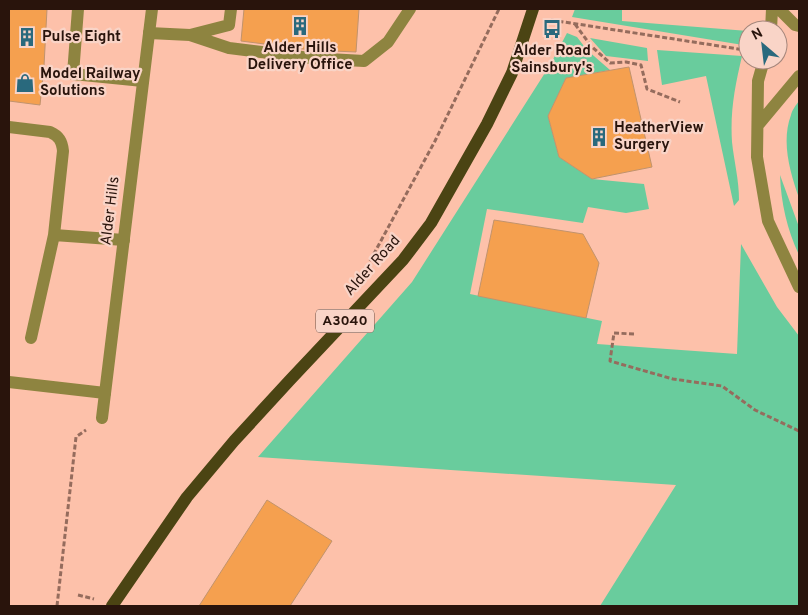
<svg xmlns="http://www.w3.org/2000/svg" width="808" height="615" font-family="Overpass,sans-serif">
	<style>
		.green { fill: #69cc9d }
		.building { fill: #f5a04f; stroke: #c1936d }
		.lines { fill: none; stroke-linecap: round; stroke-linejoin: round }
		.path { stroke: #956c5d; stroke-width: 3; stroke-dasharray: 5 2.5; stroke-linecap: butt }
		.service { stroke: #8e8440; stroke-width: 12 }
		.minor { stroke: #8e8440; stroke-width: 12 }
		.primary { stroke: #4b4413; stroke-width: 12 }
		.labels { text-anchor: middle; dominant-baseline: central; stroke-width: 4.5; stroke-linejoin: round; paint-order: stroke }
		.shield { fill: #f9d4c7; stroke: #674e44; stroke-width: 1 }
		.shield-label { font-size: 14px; font-weight: bold; fill: #29140c }
		.poi-label { font-size: 15px; font-weight: bold; fill: #29140c; stroke: #f9d4c7; text-anchor: start }
		.street-label { font-size: 15px; fill: #29140c; stroke: #f9d4c7 }
	</style>
	<rect width="100%" height="100%" fill="#fdc1aa"/>
	<!-- green -->
	<path class="green" d="M575,9H622V21L748,31L743,45L572,17Z
		M567,33L577,37L587,50L610,70L566,78L548,116L559,157L592,179L644,184L649,209L626,213L588,207L583,223L487,209L470,294L602,321L597,344L737,354L741,244L777,307L799,336V606H600L676,485L258,457L412,282L550,65Z
		M590,38L647,48L648,61L606,56Z
		M657,50L742,56C735,86 730,111 732,142C734,161 739,180 739,200L734,206L706,76L662,85Z
		M799,101V198C790,172 781,142 791,115C792,110 796,105 799,101Z
		M780,175L799,227V255C787,229 781,203 780,175Z"/>
	<!-- building -->
	<path class="building" d="M9,9H47L44,66L40,105L9,101Z
		M244,9H359L356,52L311,50L241,41Z
		M629,67L652,167L592,179L559,157L548,116L566,78Z
		M494,220L583,234L599,263L586,318L478,296Z
		M267,500L332,541L290,606H199Z"/>
	<g class="lines">
		<!-- path -->
		<path class="path" d="M551,20L745,50
			M575,24L591,46L610,63L626,62L641,65L647,89L680,102
			M370,261L435,141L499,9
			M634,334L614,333L610,361L673,379L722,386L755,410L799,431
			M78,595L94,599
			M57,606L76,437L86,430"/>
		<!-- service -->
		<path class="service" d="M78,9L73,74L143,81
			M779,9L795,25L799,26
			M771,30L772,9
			M149,33L190,35L229,48L310,58L364,61L388,42L410,9
			M190,35L229,25L231,9
			M764,60L758,81L757,157L768,221L799,287
			M759,124L799,76
			M9,127L50,132C59,136 62,141 63,151L54,235L124,240
			M31,338L54,235
			M9,382L105,393"/>
		<!-- minor -->
		<path class="minor" d="M102,418L152,9"/>
		<!-- primary -->
		<path class="primary" d="M112,606L187,497L234,441L290,380L403,260L431,223L487,124L512,73L533,9"/>
	</g>
	<!-- icons -->
	<defs>
		<g id="building-bare" transform="scale(1.5)"><path d="M-4-6H4V6H1V3H-1V6H-4ZM-2.5-4.3h1.7v1.8h-1.7ZM.8-4.3h1.7v1.8H.8ZM-2.5-1h1.7V.8h-1.7ZM.8-1h1.7V.8H.8Z" fill="#29697d" stroke="#f9d4c7" stroke-width="2.5" paint-order="stroke"/></g>
		<g id="bus-bare" transform="scale(1.5)"><path d="M-5-6H5V4H4V6H2V4H-2V6H-4V4H-5ZM-3.5-4V0h7V-4ZM-3.5 1.2v1.5H-2V1.2ZM2 1.2v1.5H3.5V1.2Z" fill="#29697d" stroke="#f9d4c7" stroke-width="2.5" paint-order="stroke"/></g>
		<g id="shop-bare" transform="scale(1.5)"><path d="M-5-2.5h2.3a2.7 3.5 0 0 1 5.4 0H5L5.5 6h-11ZM-1.5-2.5h3a1.5 2.3 0 0 0-3 0Z" fill="#29697d" stroke="#f9d4c7" stroke-width="2.5" paint-order="stroke"/></g>
	</defs>
	<g fill-rule="evenodd">
		<use href="#building-bare" x="300" y="26"/>
		<use href="#bus-bare" x="552" y="29"/>
		<use href="#building-bare" x="27" y="37"/>
		<use href="#shop-bare" x="25" y="83"/>
		<use href="#building-bare" x="599" y="137"/>
	</g>
	<g class="labels">
		<!-- shield labels -->
		<rect class="shield" x="316" y="309.5" width="58" height="23" rx="4"/>
		<g class="shield-label">
			<text x="345" y="321">A3040</text>
		</g>
		<!-- poi labels -->
		<g class="poi-label">
			<text x="42" y="37">Pulse Eight</text>
			<text x="300" y="48" text-anchor="middle">Alder Hills<tspan x="300" dy="17">Delivery Office</tspan></text>
			<text x="552" y="51" text-anchor="middle">Alder Road<tspan x="552" dy="17">Sainsbury's</tspan></text>
			<text x="40" y="74">Model Railway<tspan x="40" dy="17">Solutions</tspan></text>
			<text x="614" y="128">HeatherView<tspan x="614" dy="17">Surgery</tspan></text>
		</g>
		<!-- street labels -->
		<g class="street-label">
			<text transform="translate(111 211) rotate(-83)">Alder Hills</text>
			<text transform="translate(373 266) rotate(-48)">Alder Road</text>
		</g>
	</g>
	<!-- border -->
	<rect width="808" height="615" fill="none" stroke="#29140c" stroke-width="20"/>
	<!-- north arrow -->
	<g transform="translate(763 45) rotate(332)"><circle r="24" fill="#f9d4c7" stroke="#a6877c"/>
	<path d="M0-4L9 19L0 12L-9 19Z" fill="#29697d"/>
	<text y="-8" font-size="14" font-weight="bold" text-anchor="middle" fill="#29140c">N</text>
	</g>
</svg>
